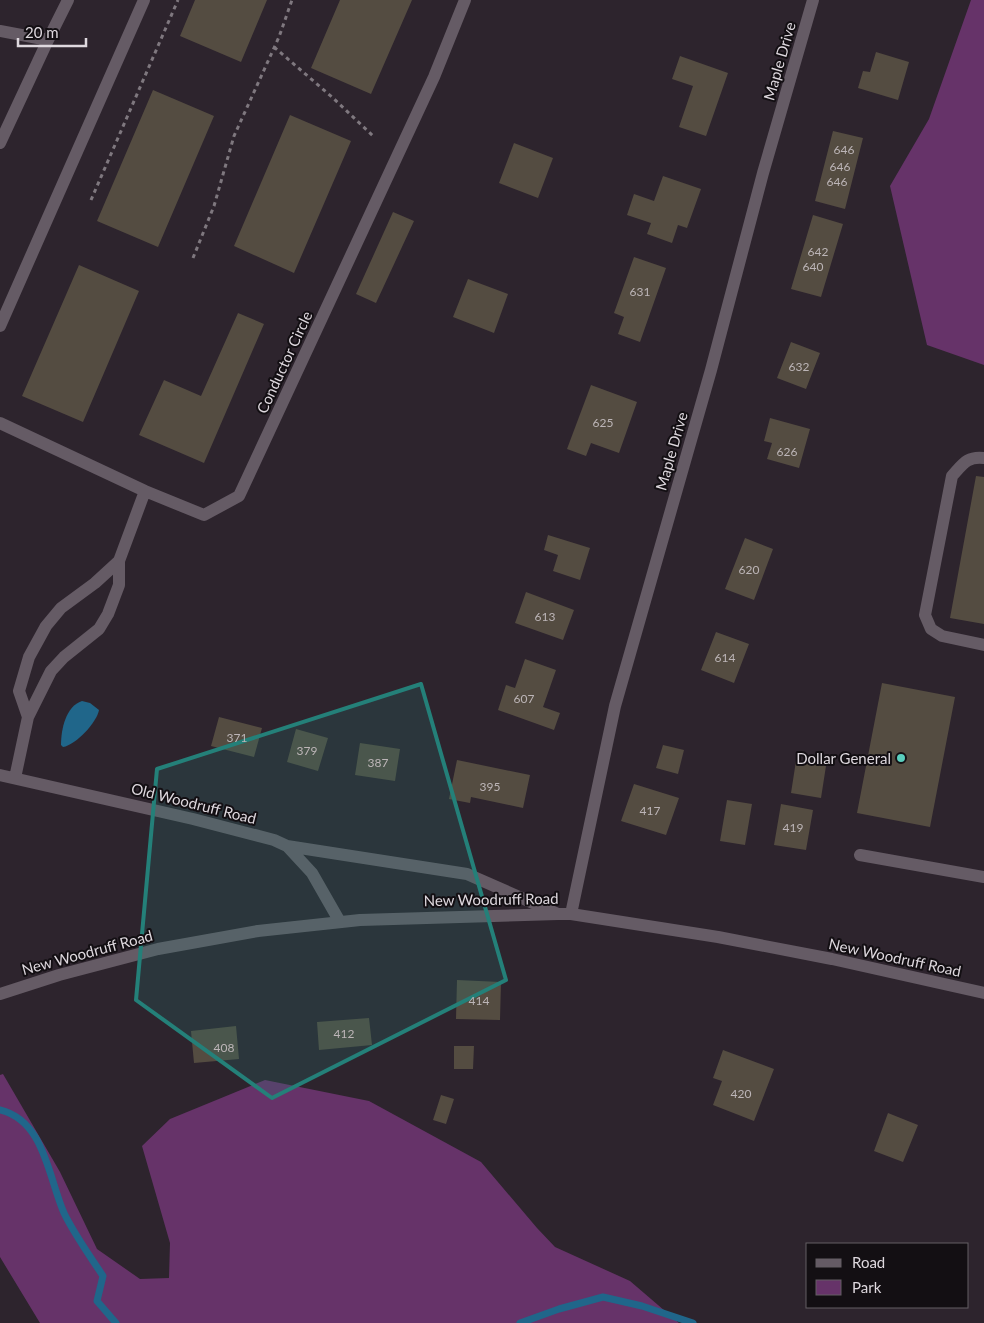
<svg xmlns="http://www.w3.org/2000/svg" width="984" height="1323" font-family="Lato,sans-serif">
	<style>
		.green { fill: #663369 }
		.water { fill: #20668a }
		.lines { fill: none; stroke-linecap: round; stroke-linejoin: round }
		.stream { stroke: #20668a; stroke-width: 7 }
		.building { fill: #544c41 }
		.path { stroke: #7f787f; stroke-width: 3; stroke-dasharray: 4 4; stroke-linecap: butt }
		.service { stroke: #655b65; stroke-width: 12 }
		.minor { stroke: #655b65; stroke-width: 12 }
		.secondary { stroke: #655b65; stroke-width: 12 }
		.marked { fill: #248079; fill-opacity: 0.2; stroke: #248079; stroke-width: 4; stroke-linejoin: round }
		.poi-dot { fill: #5acebd; stroke: #130f13; stroke-width: 2 }
		.labels { text-anchor: middle; dominant-baseline: central; stroke-width: 4; stroke-linejoin: round; paint-order: stroke }
		.number-label { font-size: 12px; fill: #bcb5b7 }
		.street-label { font-size: 15px; fill: #ded8de; stroke: #130f13 }
		.poi-label { font-size: 15px; fill: #ded8de; stroke: #130f13; text-anchor: end }
	</style>
	<rect width="100%" height="100%" fill="#2d242d"/>
	<!-- green -->
	<path class="green" d="M971,0H984V365L927,345L890,186L929,119Z
		M3,1074L60,1172L97,1249L140,1279L169,1278L170,1243L142,1146L170,1119L265,1080L369,1101L481,1162L537,1228L555,1247L630,1281L679,1323H40L0,1257V1075Z"/>
	<!-- water -->
	<path class="water" d="M82,701L90,703L99,710C97,722 76,745 63,747L61,745C61,729 66,706 82,701Z"/>
	<g class="lines">
		<!-- stream -->
		<path class="stream" d="M0,1110C45,1121 48,1177 64,1213C74,1234 90,1256 103,1276L97,1301L116,1323
			M520,1323L559,1309L603,1297L642,1306L693,1323"/>
	</g>
	<!-- building -->
	<path class="building" d="M195,0H267L241,62L180,36Z
		M340,0H412L371,94L311,68Z
		M876,52L909,62L898,100L858,88L863,71L870,72Z
		M680,56L728,73L706,136L679,127L693,86L672,79Z
		M153,90L214,116L158,247L97,221Z
		M290,115L351,141L294,273L234,246Z
		M833,131L863,138L845,209L815,201Z
		M514,143L553,158L538,198L499,183Z
		M663,176L701,189L687,228L678,225L672,243L647,234L651,223L627,215L634,194L654,201Z
		M393,212L414,221L376,303L356,294Z
		M813,215L843,224L821,297L791,289Z
		M634,257L666,268L640,342L618,334L624,317L614,313Z
		M79,265L139,291L83,422L22,396Z
		M468,279L508,294L494,333L453,317Z
		M238,313L264,324L204,463L139,435L164,380L201,396Z
		M791,342L820,353L806,389L777,378Z
		M591,385L637,402L619,453L591,443L586,456L567,449Z
		M770,418L810,429L799,468L767,459L772,443L764,441Z
		M976,476L984,477V624L950,618Z
		M548,535L590,548L580,580L553,571L558,555L544,550Z
		M745,538L773,549L754,600L725,589Z
		M526,592L574,610L563,640L515,623Z
		M716,632L749,644L734,683L701,670Z
		M525,659L556,670L543,707L560,713L554,730L498,710L506,685L515,688Z
		M882,683L955,697L930,827L857,813Z
		M219,717L262,728L254,757L211,746Z
		M296,729L328,738L318,771L287,762Z
		M360,743L400,749L395,781L355,775Z
		M663,745L684,750L678,774L656,768Z
		M457,760L530,775L523,808L471,797L470,803L449,799Z
		M796,761L826,766L821,798L791,793Z
		M634,784L679,798L666,835L621,821Z
		M727,800L752,804L745,845L720,841Z
		M781,804L813,810L806,850L774,845Z
		M457,980L501,982L500,1020L456,1019Z
		M369,1018L372,1045L319,1050L317,1022Z
		M236,1026L239,1059L194,1063L191,1031Z
		M454,1046H474L473,1069H454Z
		M723,1050L774,1069L754,1121L713,1105L722,1081L713,1078Z
		M441,1095L454,1099L446,1124L433,1120Z
		M888,1113L918,1125L903,1162L874,1151Z"/>
	<g class="lines">
		<!-- path -->
		<path class="path" d="M274,47L332,97L373,136
			M91,200L178,0
			M193,258L214,206L234,136L279,37L292,0"/>
		<!-- service -->
		<path class="service" d="M984,458C967,456 963,464 952,476L925,615L931,629L942,636L984,645
			M860,855L984,877"/>
		<!-- minor -->
		<path class="minor" d="M0,31L48,40
			M0,143L48,40L68,0
			M0,326L144,0
			M0,423L145,491L204,515L239,496L434,77L465,0
			M119,561L145,491
			M0,775L193,819L274,840L287,846L312,873L340,922
			M15,778L28,717L51,671L64,657L99,629L108,614L119,585V561L95,583L61,608L46,626L29,657L19,691L28,717
			M287,846L467,874L558,914
			M571,914L615,706L711,370L763,173L813,0"/>
		<!-- secondary -->
		<path class="secondary" d="M0,994L59,975L158,949L258,931L360,920L558,914H571L718,937L832,959L984,993"/>
	</g>
	<!-- marked area -->
	<path class="marked" d="M421,684L506,980L272,1098L136,1000L157,769Z"/>
	<!-- markers -->
	<circle class="poi-dot" cx="901" cy="758" r="5"/>
	<g class="labels">
		<!-- number labels -->
		<g class="number-label">
			<text x="844" y="149">646</text>
			<text x="840" y="166">646</text>
			<text x="837" y="181">646</text>
			<text x="818" y="251">642</text>
			<text x="813" y="266">640</text>
			<text x="640" y="291">631</text>
			<text x="799" y="366">632</text>
			<text x="603" y="422">625</text>
			<text x="787" y="451">626</text>
			<text x="749" y="569">620</text>
			<text x="545" y="616">613</text>
			<text x="725" y="657">614</text>
			<text x="524" y="698">607</text>
			<text x="237" y="737">371</text>
			<text x="307" y="750">379</text>
			<text x="378" y="762">387</text>
			<text x="490" y="786">395</text>
			<text x="650" y="810">417</text>
			<text x="793" y="827">419</text>
			<text x="479" y="1000">414</text>
			<text x="344" y="1033">412</text>
			<text x="224" y="1047">408</text>
			<text x="741" y="1093">420</text>
		</g>
		<!-- street labels -->
		<g class="street-label">
			<text transform="translate(779 61) rotate(-74)">Maple Drive</text>
			<text transform="translate(284 362) rotate(-65)">Conductor Circle</text>
			<text transform="translate(671 451) rotate(-74)">Maple Drive</text>
			<text transform="translate(194 803) rotate(14)">Old Woodruff Road</text>
			<text transform="translate(491 899) rotate(-1)">New Woodruff Road</text>
			<text transform="translate(87 952) rotate(-15)">New Woodruff Road</text>
			<text transform="translate(895 957) rotate(12)">New Woodruff Road</text>
		</g>
		<!-- poi labels -->
		<g class="poi-label">
			<text x="891" y="758">Dollar General</text>
		</g>
	</g>
	<!-- legend -->
	<rect x="806" y="1243" width="162" height="65" fill="#130f13" stroke="#645f64"/>
	<rect x="816" y="1259" width="25" height="8" fill="#655b65" stroke="#645f64"/>
	<text x="852" y="1268" font-size="15" fill="#ded8de">Road</text>
	<rect x="816" y="1280" width="25" height="15" fill="#663369" stroke="#645f64"/>
	<text x="852" y="1293" font-size="15" fill="#ded8de">Park</text>
	<!-- scale -->
	<path d="M18 38v8h68v-8" fill="none" stroke="#ded8de" stroke-width="2.5"/>
	<text x="25" y="38" font-size="15" fill="#ded8de" stroke="#130f13" stroke-width="4" paint-order="stroke">20 m</text>
</svg>
